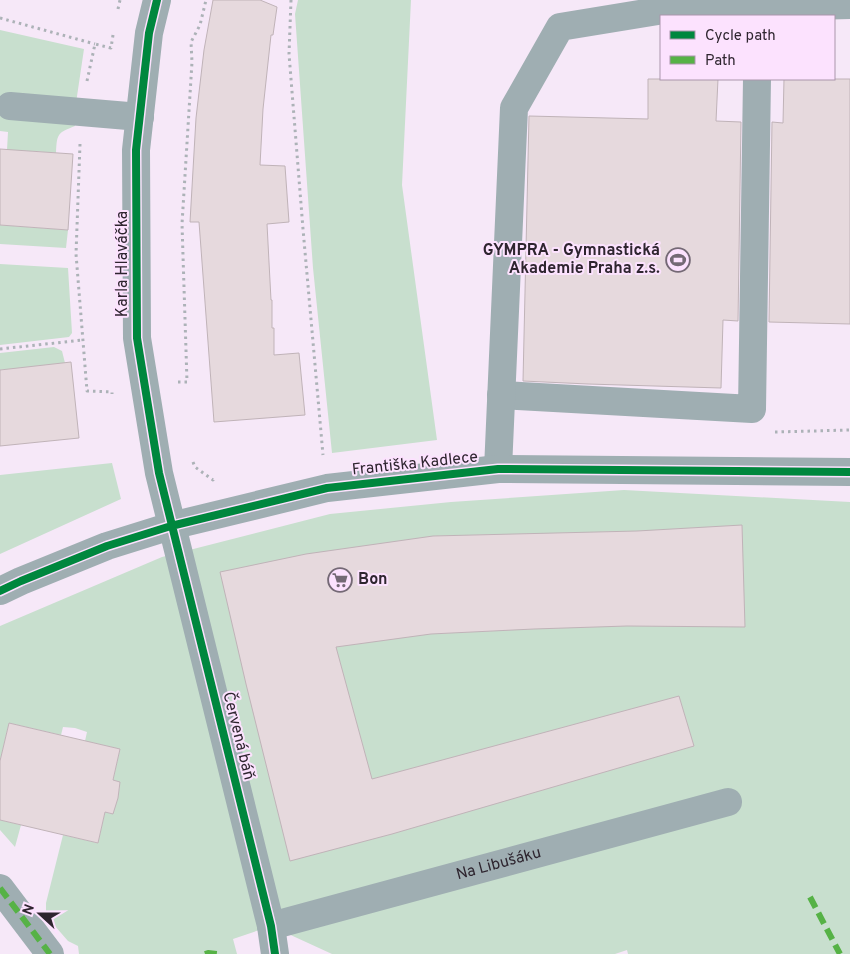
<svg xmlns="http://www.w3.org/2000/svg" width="850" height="954" font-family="Overpass,sans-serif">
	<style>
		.green { fill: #c8dfce }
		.building { fill: #e6d9dd; stroke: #c0b3b8 }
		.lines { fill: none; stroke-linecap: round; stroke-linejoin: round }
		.path { stroke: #acb2b7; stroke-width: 3; stroke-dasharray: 2.5 4; stroke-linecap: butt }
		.minor { stroke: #9faeb2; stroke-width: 28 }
		.quiet { stroke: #56b246; stroke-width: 6; stroke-dasharray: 12 6; stroke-linecap: butt }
		.cycleway-casing { stroke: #fce2fe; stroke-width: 11 }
		.cycleway { stroke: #00873e; stroke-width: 8 }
		.labels { text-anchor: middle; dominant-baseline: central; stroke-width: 4; stroke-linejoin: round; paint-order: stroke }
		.poi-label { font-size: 16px; font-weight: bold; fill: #2e252f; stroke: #fce2fe; text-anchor: end }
		.street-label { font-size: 16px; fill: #2e252f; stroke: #fce2fe }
	</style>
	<rect width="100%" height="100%" fill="#f6e8f8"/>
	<!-- green -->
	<path class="green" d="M298,0H411L402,185L437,440L332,453L313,268L295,14Z
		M0,30L84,49L76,103L0,96Z
		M0,116H2L74,119L75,126C57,133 57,134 56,153L32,151L31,152L7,150L8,132L0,131Z
		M0,225L68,230L66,248L0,244Z
		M0,264L68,268L72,333L69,337L0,345Z
		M54,347L62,351L65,363L6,370L5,369L0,370V353Z
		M112,463L121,499L0,554V475Z
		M624,490L850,502V954H628L627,950L615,954H332L271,926L233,939L237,954H79L78,946L68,941L48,918L46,912V903L63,835L98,843L105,812L112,814C117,803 119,794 120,782L113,780L120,749L85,741L87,732L75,728L63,727L61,735L9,723L0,761V626L162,557L330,514L451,502Z
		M0,820L21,825L15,847L0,830Z"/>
	<!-- building -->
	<path class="building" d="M213,0H260L277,7L273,35H271L263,109L260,165L285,166L289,222L267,224L271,300H272V328H274V355L299,353L305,415L214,422L199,222H190L196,118L204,50Z
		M648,79H718L716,121L741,122L738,321L723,320L721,388L588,384L523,381L529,116L648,119Z
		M784,79H850V324L769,322L772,122L783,123Z
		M0,149L73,154L68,230L0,225Z
		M71,362L79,438L0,446V370Z
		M742,525L745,627L627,626L534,629L431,634L336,647L372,779L679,696L694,746L392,834L290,861L246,684L220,572L306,554L433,536L637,531Z
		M9,723L120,749L113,780L120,782L118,798L113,814L105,812L98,843L0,820V761Z"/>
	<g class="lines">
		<!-- path -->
		<path class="path" d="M291,0L289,54L303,229L323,455
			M118,9L120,0
			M0,18L95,44
			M87,81L95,44L111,48L113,35
			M80,144L76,254L87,391L112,392V394
			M0,349L83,340
			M178,382H187L182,224L192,62L191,42L200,25L206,0
			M775,432L850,430
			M193,462L195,467L213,480L214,479"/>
		<!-- minor -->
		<g class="minor">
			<path d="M157,0L149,33L136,150L137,338L159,473L271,926L275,954"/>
			<path d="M10,106L140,117"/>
			<path d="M501,395L752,409L757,79"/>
			<path d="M498,469L514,108L560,27L664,10L850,5"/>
			<path d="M0,591L21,581L107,546L171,526L327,488L498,469L850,472"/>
			<path d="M0,888L50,954"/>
			<path id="s1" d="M271,926L728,802"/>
		</g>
		<!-- quiet -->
		<path class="quiet" d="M0,888L50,954
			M810,897L840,954
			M205,954L208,953L217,954"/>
		<!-- cycleway casing -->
		<g class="cycleway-casing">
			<path id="cycleway" d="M157,0L149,33L136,150L137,338L159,473L271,926L275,954
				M0,591L21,581L107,546L171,526L327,488L498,469L850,472"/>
		</g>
		<!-- cycleway -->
		<use href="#cycleway" class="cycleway"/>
	</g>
	<!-- icons -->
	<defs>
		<g id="stadium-ring" transform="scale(1.25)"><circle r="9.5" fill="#fce2fe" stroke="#746975" stroke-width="1.5"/><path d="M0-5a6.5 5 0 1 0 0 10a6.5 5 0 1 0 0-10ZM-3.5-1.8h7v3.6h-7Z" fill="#746975"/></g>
		<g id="supermarket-ring" transform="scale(1.25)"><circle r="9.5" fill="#fce2fe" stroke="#746975" stroke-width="1.5"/><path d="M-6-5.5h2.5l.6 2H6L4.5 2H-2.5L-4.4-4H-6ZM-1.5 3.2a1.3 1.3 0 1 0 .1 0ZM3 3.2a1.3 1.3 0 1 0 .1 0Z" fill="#746975"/></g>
	</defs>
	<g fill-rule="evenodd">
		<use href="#stadium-ring" x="678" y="260"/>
		<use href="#supermarket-ring" x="340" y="580"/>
	</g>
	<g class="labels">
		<!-- poi labels -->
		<g class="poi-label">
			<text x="660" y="251">GYMPRA - Gymnastická<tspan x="660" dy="18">Akademie Praha z.s.</tspan></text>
			<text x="358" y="580" text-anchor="start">Bon</text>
		</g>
		<!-- street labels -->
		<g class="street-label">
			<text transform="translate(123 264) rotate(-90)">Karla Hlaváčka</text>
			<text transform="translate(415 464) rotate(-6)">Františka Kadlece</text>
			<text transform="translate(238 736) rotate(76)">Červená báň</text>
			<text stroke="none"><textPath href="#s1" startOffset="236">Na Libušáku</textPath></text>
		</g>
	</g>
	<!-- legend -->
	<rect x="660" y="15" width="175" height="65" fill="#fce2fe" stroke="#aa96ab"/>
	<rect x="670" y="31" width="25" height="8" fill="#00873e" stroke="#aa96ab"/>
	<text x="705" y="40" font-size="15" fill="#2e252f">Cycle path</text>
	<rect x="670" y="56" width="25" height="8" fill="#56b246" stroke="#aa96ab"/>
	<text x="705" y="65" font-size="15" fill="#2e252f">Path</text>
	<!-- north arrow -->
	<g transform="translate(40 914) rotate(291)" stroke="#fce2fe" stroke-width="4" paint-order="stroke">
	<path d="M0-4L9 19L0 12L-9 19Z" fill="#2e252f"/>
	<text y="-8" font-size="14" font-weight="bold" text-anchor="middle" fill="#2e252f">N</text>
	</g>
</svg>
